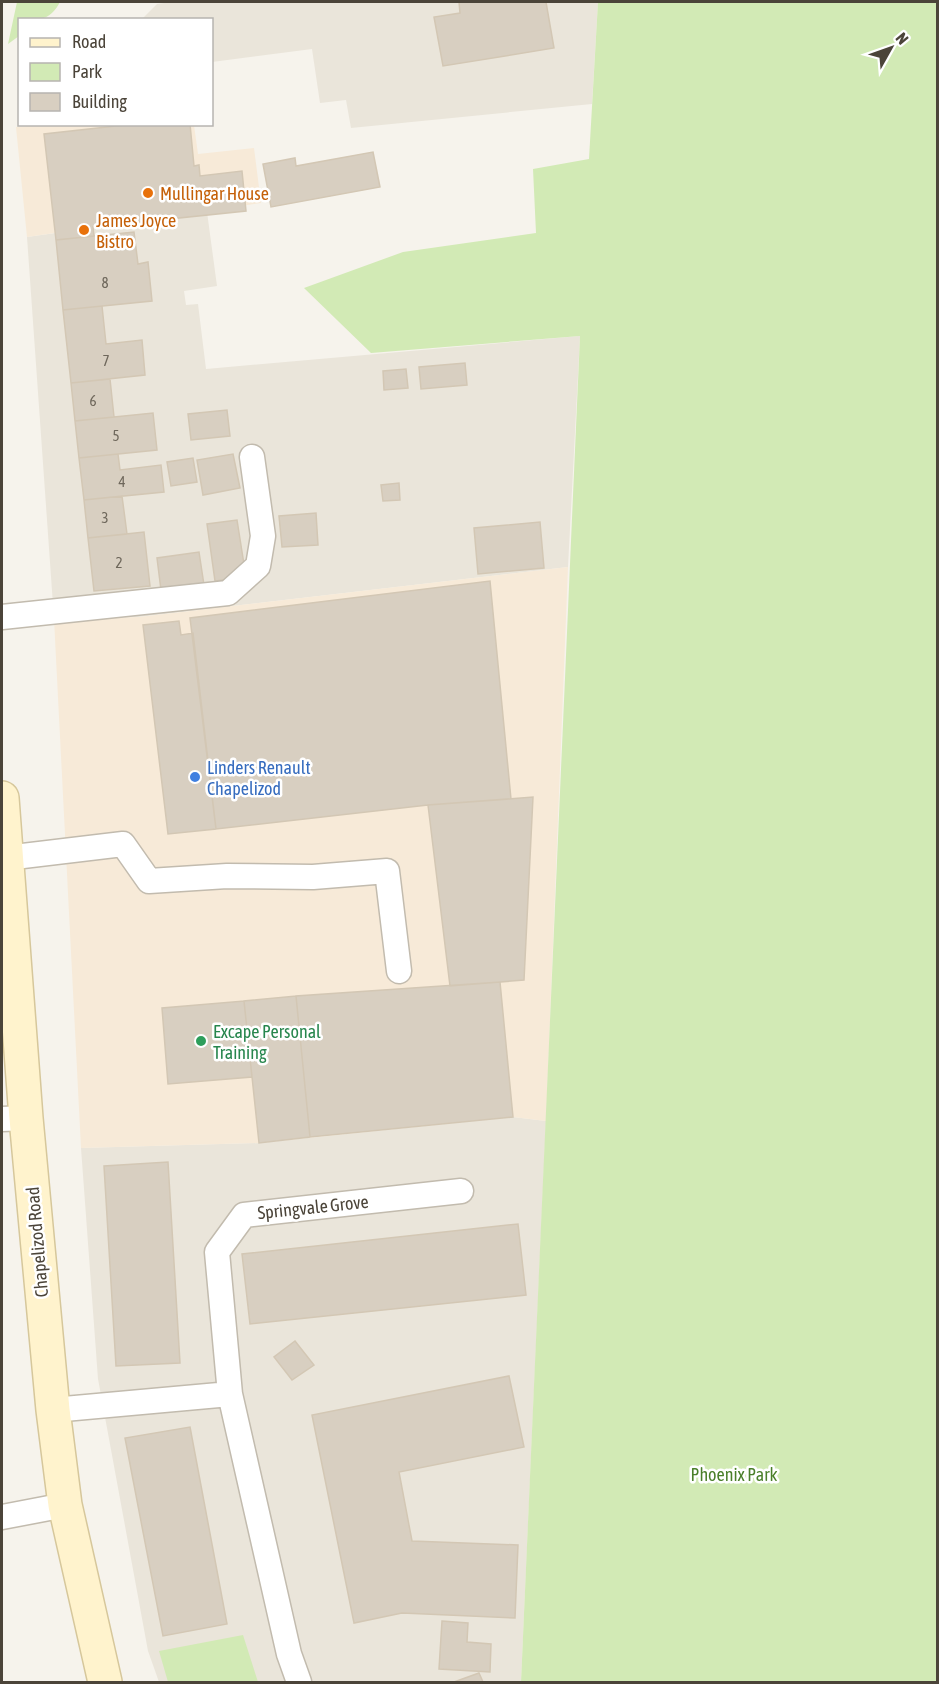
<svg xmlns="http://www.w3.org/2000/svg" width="939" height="1684" font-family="'Asap Condensed',sans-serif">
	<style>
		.residential { fill: #eae5da }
		.commercial { fill: #f7ead8 }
		.green { fill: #d2eab5 }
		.building { fill: #d8cfc1; stroke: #d3c7b4; stroke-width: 1.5 }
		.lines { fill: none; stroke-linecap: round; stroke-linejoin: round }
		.service-casing { stroke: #c2bbae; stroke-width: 27 }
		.secondary-casing { stroke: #d6c79b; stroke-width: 36 }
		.service { stroke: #fff; stroke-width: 24 }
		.secondary { stroke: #fff3cd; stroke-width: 33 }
		.food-dot { fill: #e8710a; stroke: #fff; stroke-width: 2 }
		.shop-dot { fill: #3f7fe0; stroke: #fff; stroke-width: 2 }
		.leisure-dot { fill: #2e9e5b; stroke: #fff; stroke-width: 2 }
		.labels { text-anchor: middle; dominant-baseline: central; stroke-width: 5; stroke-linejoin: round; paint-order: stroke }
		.number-label { font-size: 15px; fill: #6e675b }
		.food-label { font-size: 18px; fill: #c56008; stroke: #fff; text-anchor: start }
		.shop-label { font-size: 18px; fill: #366cbe; stroke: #fff; text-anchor: start }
		.leisure-label { font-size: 18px; fill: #27864d; stroke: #fff; text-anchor: start }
		.street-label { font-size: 18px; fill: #4b4439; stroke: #fff }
		.park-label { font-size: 18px; fill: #4a7f2a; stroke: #fff }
	</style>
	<rect width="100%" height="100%" fill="#f6f3ec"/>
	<!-- residential -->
	<path class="residential" d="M171,2H598L592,104L351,128L346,100L320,103L312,49L212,62V20H141L157,4Z
		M207,212L217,286L184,291L186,305L198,304L206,369L580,336L568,567L139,617L54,619L27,237Z
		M513,1117L546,1121L521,1682H159L148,1651L98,1379L81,1148L259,1143Z"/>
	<!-- commercial -->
	<path class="commercial" d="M52,124L194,125L198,154L254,148L261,203L27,237L16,127Z
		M568,567L546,1121L513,1117L259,1143L81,1148L54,619L139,617Z"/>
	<!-- green -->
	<path class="green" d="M17,2H60C50,21 39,20 20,20L19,36L8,44Z
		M598,2H937V1682H521L580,336L371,353L304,288L403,252L536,233L533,169L589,159Z
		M243,1635L258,1682H168L159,1651Z"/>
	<!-- building -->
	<path class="building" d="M459,2H546L554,48L443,66L434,17L460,13Z
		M134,124H190L194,166L199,165L200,176L242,171L246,211L93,227L94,236L56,240L44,134Z
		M373,152L380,187L271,207L263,164L295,158L296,166Z
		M134,232L138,264L148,262L152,301L63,310L56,240Z
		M102,306L106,344L142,340L145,375L71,383L63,310Z
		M465,363L467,385L421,389L419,367Z
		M406,369L408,388L384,390L383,371Z
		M110,379L114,417L75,421L71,383Z
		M227,410L230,436L191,440L188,414Z
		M153,413L157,450L79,458L75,421Z
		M118,454L120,470L161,465L164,492L84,500L79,458Z
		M233,454L240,488L203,495L197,460Z
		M193,458L197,482L171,486L167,462Z
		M399,483L400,500L383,501L381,485Z
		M122,496L127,534L88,538L84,500Z
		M316,513L318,545L282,547L279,516Z
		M237,520L246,577L215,581L207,524Z
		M540,522L544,568L478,574L474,528Z
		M144,532L150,586L94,591L88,538Z
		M199,552L204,585L161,590L157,558Z
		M490,581L511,799L428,805L216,829L190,618Z
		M179,621L181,635L193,633L216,829L168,834L143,625Z
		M533,797L524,980L450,986L428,805Z
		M500,982L513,1117L310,1137L296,996Z
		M296,996L310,1137L259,1143L244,1001Z
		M244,1001L252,1077L168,1084L162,1008Z
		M168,1162L180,1363L116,1366L104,1166Z
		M518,1224L526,1295L250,1324L242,1254Z
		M295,1341L314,1365L292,1380L274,1357Z
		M509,1376L524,1447L399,1472L412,1541L518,1545L515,1618L402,1613L354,1623L312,1415Z
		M190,1427L227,1624L163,1636L125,1438Z
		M442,1621L468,1623L467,1642L491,1644L490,1672L439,1669Z
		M479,1673L483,1682H454Z"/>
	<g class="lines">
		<!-- service casing -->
		<g class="service-casing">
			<path id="service" d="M2,617L228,593L258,566L263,536L252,457
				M6,858L123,844L149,881L227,876L313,877L387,871L399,971
				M2,1119L26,1118
				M53,1410L230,1394
				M2,1517L65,1505
				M299,1682L289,1654L230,1394L217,1252L244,1215L461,1191"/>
		</g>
		<!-- secondary casing -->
		<g class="secondary-casing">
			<path id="secondary" d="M2,798L26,1118L53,1410L65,1505L105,1682"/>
		</g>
		<!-- service -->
		<use href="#service" class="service"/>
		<!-- secondary -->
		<use href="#secondary" class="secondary"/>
	</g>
	<!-- markers -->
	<g class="food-dot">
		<circle cx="148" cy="193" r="6"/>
		<circle cx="84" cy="230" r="6"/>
	</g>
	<circle class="shop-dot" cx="195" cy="777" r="6"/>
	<circle class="leisure-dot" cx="201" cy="1041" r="6"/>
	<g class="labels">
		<!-- number labels -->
		<g class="number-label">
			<text x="105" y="282">8</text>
			<text x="106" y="360">7</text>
			<text x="93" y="400">6</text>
			<text x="116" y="435">5</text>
			<text x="122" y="481">4</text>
			<text x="105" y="517">3</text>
			<text x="119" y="562">2</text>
		</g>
		<!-- food labels -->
		<g class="food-label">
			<text x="160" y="193">Mullingar House</text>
			<text x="96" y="220">James Joyce<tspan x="96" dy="21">Bistro</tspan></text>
		</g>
		<!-- shop labels -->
		<g class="shop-label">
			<text x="207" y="767">Linders Renault<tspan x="207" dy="21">Chapelizod</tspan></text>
		</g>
		<!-- leisure labels -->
		<g class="leisure-label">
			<text x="213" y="1031">Excape Personal<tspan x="213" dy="21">Training</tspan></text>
		</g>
		<!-- street labels -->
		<g class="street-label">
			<text transform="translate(313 1207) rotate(-6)">Springvale Grove</text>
			<text transform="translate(37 1242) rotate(-95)">Chapelizod Road</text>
		</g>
		<!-- park labels -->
		<g class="park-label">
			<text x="734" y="1474">Phoenix Park</text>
		</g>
	</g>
	<!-- border -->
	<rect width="939" height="1684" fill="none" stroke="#4b4439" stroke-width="6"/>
	<!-- legend -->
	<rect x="18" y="18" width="195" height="108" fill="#ffffff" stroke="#b7b4b0" stroke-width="1.5"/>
	<rect x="30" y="38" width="30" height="9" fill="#fff3cd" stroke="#b7b4b0" stroke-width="1.5"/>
	<text x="72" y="48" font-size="18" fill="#4b4439">Road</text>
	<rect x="30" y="63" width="30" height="18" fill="#d2eab5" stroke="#b7b4b0" stroke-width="1.5"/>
	<text x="72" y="78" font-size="18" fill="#4b4439">Park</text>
	<rect x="30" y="93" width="30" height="18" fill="#d8cfc1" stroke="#b7b4b0" stroke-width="1.5"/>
	<text x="72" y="108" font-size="18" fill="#4b4439">Building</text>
	<!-- north arrow -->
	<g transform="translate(891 48) rotate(50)" stroke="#ffffff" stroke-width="4.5" paint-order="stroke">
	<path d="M0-4.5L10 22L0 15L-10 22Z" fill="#4b4439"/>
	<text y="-9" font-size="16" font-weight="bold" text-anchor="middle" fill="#4b4439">N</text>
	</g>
</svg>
